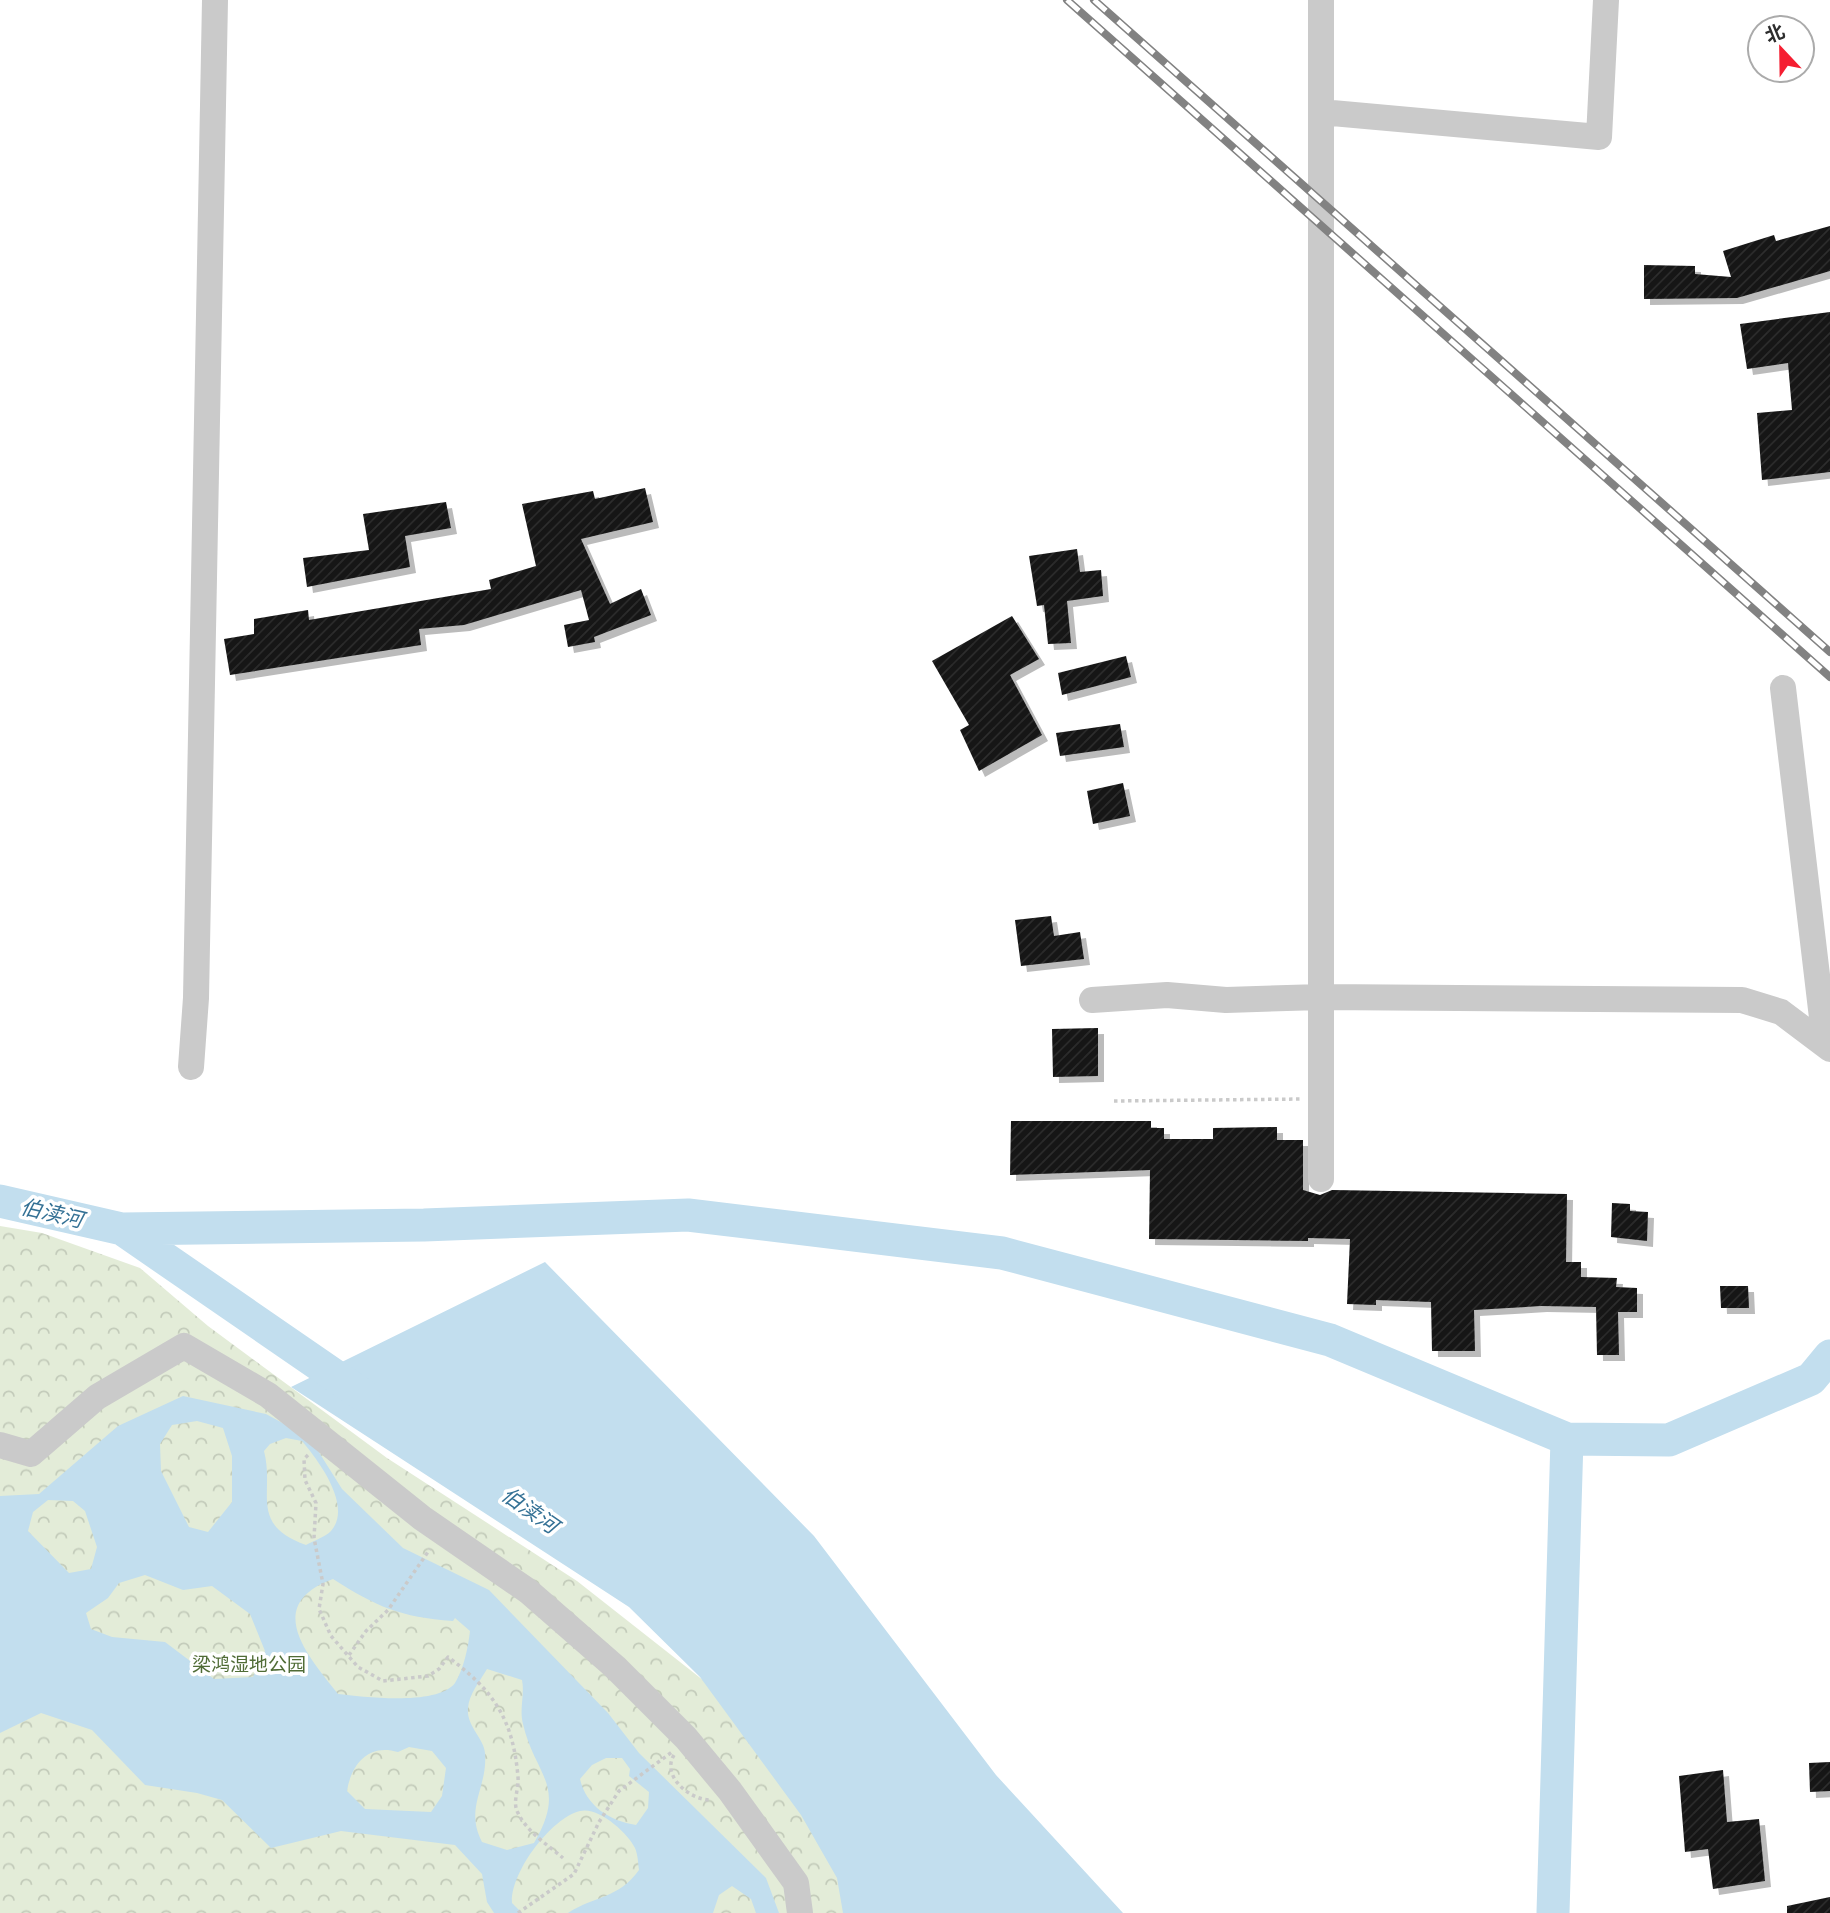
<svg xmlns="http://www.w3.org/2000/svg" width="1830" height="1913" font-family="'PT Sans','Noto Sans SC',sans-serif">
	<style>
		.forest { fill: url(#forest-crowns) }
		.water { fill: #c2deee; fill-rule: evenodd }
		.lines { fill: none; stroke-linecap: round; stroke-linejoin: round }
		.river { stroke: #c2deee; stroke-width: 33 }
		.building { fill: url(#building-hatch); filter: url(#shadow) }
		.path { stroke: #cacaca; stroke-width: 3.5; stroke-dasharray: 3.5 3.5; stroke-linecap: butt }
		.minor { stroke: #cacaca; stroke-width: 26 }
		.rail-casing { stroke: #828282; stroke-width: 8 }
		.rail { stroke: #fff; stroke-width: 5; stroke-dasharray: 16; stroke-linecap: butt }
		.labels { text-anchor: middle; dominant-baseline: central; stroke-width: 7; stroke-linejoin: round; paint-order: stroke }
		.park-label { font-size: 19px; fill: #506c36; stroke: #fff }
		.water-label { font-size: 21px; font-style: italic; fill: #347195; stroke: #fff }
	</style>
	<defs>
		<pattern id="forest-crowns" width="20" height="18" patternUnits="userSpaceOnUse" patternTransform="scale(1.75)"><rect width="20" height="18" fill="#e3ecd8"/><path d="M2 6a3 3 0 1 1 6 0M12 15a3 3 0 1 1 6 0" fill="none" stroke="#c3cbba"/></pattern>
		<pattern id="building-hatch" width="6" height="6" patternUnits="userSpaceOnUse" patternTransform="scale(1.75)"><rect width="6" height="6" fill="#141414"/><path d="M-1 1l2-2M0 6l6-6M5 7l2-2" fill="none" stroke="#2e2e2e"/></pattern>
		<filter id="shadow"><feDropShadow dx="6" dy="6" stdDeviation="0" flood-color="#0004"/></filter>
	</defs>
	<rect width="100%" height="100%" fill="#fff"/>
	<!-- forest -->
	<path class="forest" d="M0,1226L42,1233L140,1268L208,1326L387,1458L577,1581L722,1695L941,1913H0Z"/>
	<!-- water -->
	<path class="water" d="M545,1262L814,1536L996,1775L1123,1913H843L837,1878L801,1815L700,1677L629,1607L291,1387Z
		M183,1396L266,1414L310,1438L342,1489L403,1548L489,1590L608,1713L639,1753L766,1878L779,1913H756L751,1899L732,1886L719,1895L713,1913H568C596,1895 618,1899 639,1870C638,1863 638,1855 635,1848C628,1833 598,1806 580,1811C551,1818 510,1873 512,1903L522,1913H494L487,1902L482,1874L455,1845L341,1831L271,1848L222,1800L197,1793L145,1785L92,1730L41,1713L0,1733V1496L39,1494L118,1426ZM197,1421L223,1428L232,1456V1502L208,1532L189,1527L161,1471L160,1444L172,1425ZM286,1438L302,1441C318,1460 353,1506 331,1531C325,1537 313,1541 306,1545C248,1524 275,1493 264,1451L270,1444ZM48,1500L73,1501L85,1511L97,1547L91,1569L69,1573L28,1531L33,1512ZM145,1575L183,1590L212,1586L250,1614L265,1651L253,1677L214,1679L165,1642L112,1637L91,1629L86,1613L108,1598L119,1583ZM333,1579C377,1607 400,1617 453,1621L455,1618L470,1631C468,1648 464,1668 455,1683C438,1706 364,1697 338,1694C308,1656 262,1605 333,1579ZM487,1669L522,1680C525,1695 519,1709 523,1724C535,1776 568,1785 534,1843L507,1850L482,1842C464,1807 488,1788 485,1753C484,1738 466,1726 468,1708C469,1694 480,1681 487,1669ZM409,1747L432,1751L446,1768L442,1796L431,1812L365,1809L347,1791C351,1765 368,1743 398,1752ZM606,1758H622L630,1769L629,1776L649,1792L648,1808L636,1825C610,1821 586,1806 580,1779L592,1765Z"/>
	<g class="lines">
		<!-- river -->
		<path class="river" d="M0,1201L122,1229L363,1395
			M122,1229L424,1225L688,1215L1002,1253L1330,1340L1567,1439
			M1553,1913L1567,1439L1669,1440L1811,1379L1830,1356"/>
	</g>
	<!-- building -->
	<path class="building" d="M1830,226V271L1737,298L1644,299V265L1695,266V274L1731,277L1723,251L1774,235L1776,241Z
		M1830,312V472L1762,480L1757,413L1792,410L1788,363L1747,369L1740,324Z
		M645,488L653,522L581,539L610,604L641,589L651,615L594,637L595,642L568,647L564,625L589,620L581,590L464,625L419,629L421,645L230,675L224,639L254,634V619L308,610L309,620L491,589L489,580L536,566L522,504L593,491L595,499Z
		M446,502L451,528L405,536L410,567L307,587L303,558L369,550L363,514Z
		M1077,549L1080,572L1101,570L1103,596L1067,601L1071,643L1048,644L1044,605L1037,606L1029,556Z
		M1012,616L1039,659L1010,675L1042,735L979,771L960,730L969,725L932,661Z
		M1126,656L1131,677L1062,695L1058,673Z
		M1120,724L1124,747L1060,756L1056,733Z
		M1123,783L1130,816L1093,824L1087,791Z
		M1051,916L1054,936L1080,932L1084,959L1021,966L1015,920Z
		M1098,1028V1076L1053,1077L1052,1029Z
		M1011,1121H1151V1128H1164V1139H1213V1128L1277,1127V1140H1303V1190L1320,1195L1332,1190L1567,1194L1566,1262H1581V1277L1617,1278L1616,1287L1637,1288V1312H1618L1619,1355H1597L1596,1307L1541,1306L1474,1310L1475,1351H1432L1431,1302L1376,1300V1305L1347,1304L1350,1239L1308,1238V1241L1149,1239L1150,1170L1010,1175Z
		M1612,1203L1630,1204V1211L1648,1212L1647,1241L1611,1237Z
		M1720,1286H1748L1749,1308H1721Z
		M1830,1762V1791L1810,1792L1809,1763Z
		M1723,1770L1727,1822L1759,1819L1765,1881L1713,1889L1708,1849L1685,1852L1679,1776Z
		M1830,1897V1913H1787V1906Z"/>
	<g class="lines">
		<!-- path -->
		<path class="path" d="M1114,1101L1301,1099
			M308,1455L304,1459L305,1480L316,1503L314,1538L323,1584L319,1609L331,1636L358,1667L383,1681L428,1676L439,1669L448,1657C494,1691 513,1719 518,1777C519,1789 512,1803 518,1813C527,1832 548,1845 563,1858
			M349,1655L366,1631L388,1610L430,1549
			M674,1755C661,1776 690,1800 710,1800
			M518,1913L574,1874L599,1822L619,1791L672,1752"/>
		<!-- minor -->
		<path class="minor" d="M1321,0V1179
			M1321,112L1599,137L1606,0
			M1783,688L1825,1043
			M1092,1000L1167,995L1226,1000L1321,997L1742,1000L1781,1012L1830,1049
			M191,1067L196,998L215,0
			M0,1445L31,1454L97,1397L184,1346L268,1395L422,1518L528,1591L615,1667L686,1738L730,1791L796,1883L800,1913"/>
		<!-- rail casing -->
		<g class="rail-casing">
			<path id="rail" d="M1067,0L1830,677
				M1094,0L1830,652"/>
		</g>
		<!-- rail -->
		<use href="#rail" class="rail"/>
	</g>
	<g class="labels">
		<!-- park labels -->
		<g class="park-label">
			<text x="249" y="1664">梁鸿湿地公园</text>
		</g>
		<!-- water labels -->
		<g class="water-label">
			<text transform="translate(52 1213) rotate(13)">伯渎河</text>
			<text transform="translate(530 1510) rotate(35)">伯渎河</text>
		</g>
	</g>
	<!-- north arrow -->
	<g transform="translate(1781 49) rotate(338)"><circle r="33" fill="#ffffff" stroke="#ababab" stroke-width="2"/>
	<path d="M0-5L12 26L0 18L-12 26Z" fill="#f51e31"/>
	<text y="-10" font-size="19" font-weight="bold" text-anchor="middle" fill="#2d2d2d">北</text>
	</g>
</svg>
